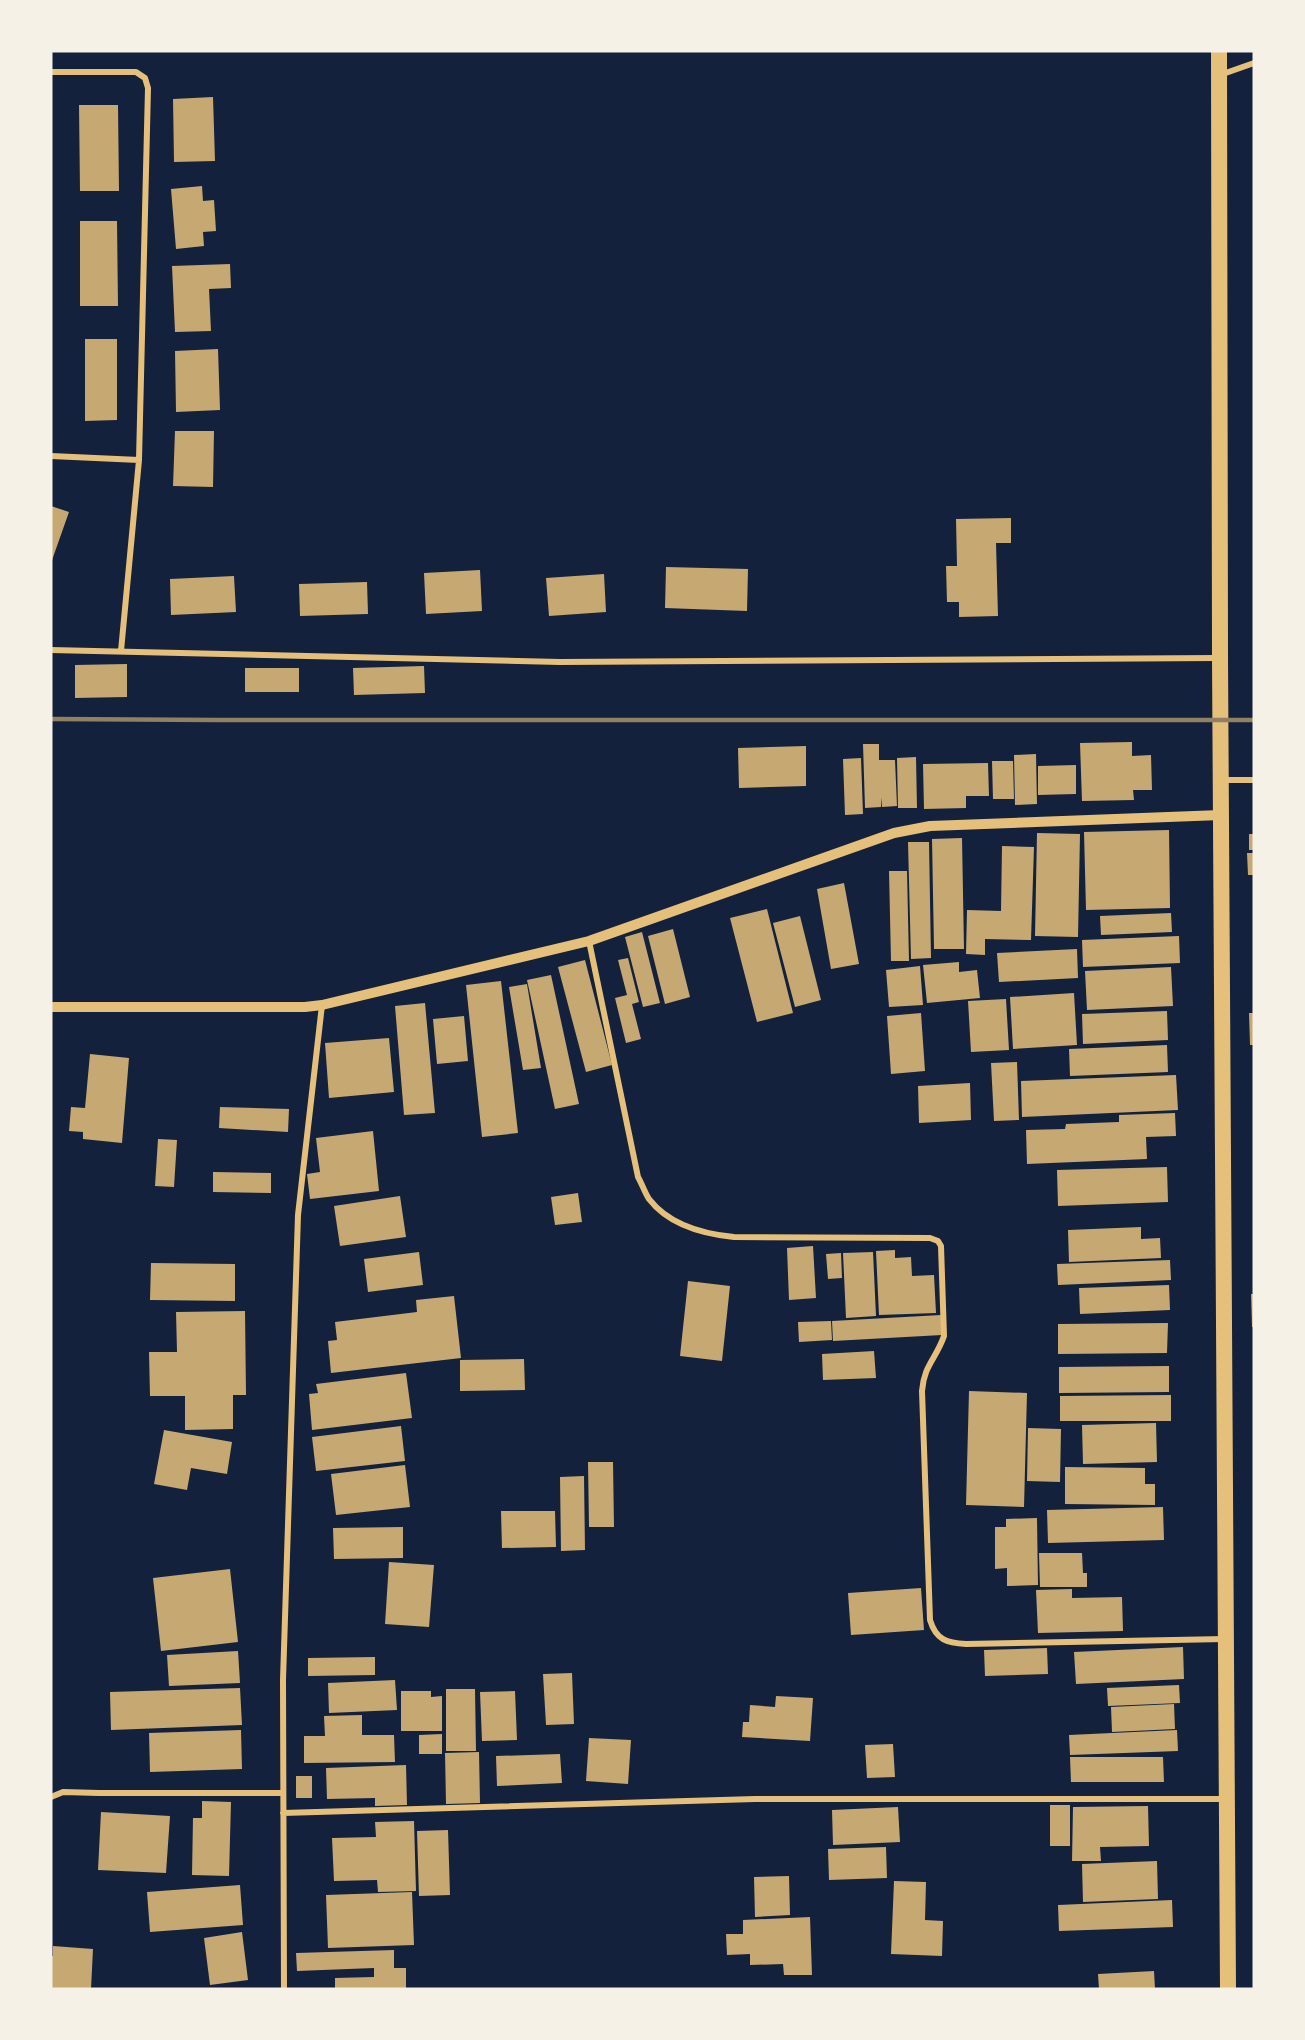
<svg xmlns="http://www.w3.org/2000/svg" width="1305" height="2040" font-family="'Open Sans',sans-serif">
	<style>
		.building { fill: #c6a872 }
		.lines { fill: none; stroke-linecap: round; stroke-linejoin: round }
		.minor { stroke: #e5c07b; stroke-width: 6 }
		.tertiary { stroke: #e5c07b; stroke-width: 10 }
		.trunk { stroke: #e5c07b; stroke-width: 16 }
		.rail { stroke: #918062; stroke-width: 4.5 }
	</style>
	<rect width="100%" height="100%" fill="#14213d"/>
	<!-- building -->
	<path class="building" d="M213,97L215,161L174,162L173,99Z
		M79,105H118L119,191H80Z
		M202,186L203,201L214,200L216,231L203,232L204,246L176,249L171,189Z
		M80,221H117L118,306H80Z
		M230,264L231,288L209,289L211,331L175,332L172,266Z
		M85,339H117V420L85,421Z
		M218,349L220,410L176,412L175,351Z
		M175,431H214L213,487L173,486Z
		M51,506L69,512L51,563Z
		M1011,518V543H996L998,616L959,617V602H947L946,566H957L956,519Z
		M666,567L748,569L747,611L665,608Z
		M480,570L482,611L426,614L424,573Z
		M604,574L606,612L549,616L546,578Z
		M234,576L236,612L171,615L170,579Z
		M367,582L368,614L300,616L299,584Z
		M127,664V697L75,698V665Z
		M424,666L425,693L354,695L353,668Z
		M245,668H299V692H245Z
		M1132,742V756L1151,755L1152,790H1133L1134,800L1082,801L1080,743Z
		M863,744H879V760H895L897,806L882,807L881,797V807L865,808Z
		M806,746V786L739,788L738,748Z
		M1036,754L1037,804L1015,805L1014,755Z
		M916,757L917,808H898L897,758Z
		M861,758L863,814L845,815L843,759Z
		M992,761H1013L1014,799H993Z
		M988,763L989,796H966V808L924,809L923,764Z
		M1076,765V794L1038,795V766Z
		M1169,830L1170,908L1086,910L1084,832Z
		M1037,833L1080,834L1078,937L1035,936Z
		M1249,834H1254V850H1249Z
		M962,838L964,949H934L932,839Z
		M908,842H929L931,958L911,959Z
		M1002,846L1034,847L1031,940L985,939V955L966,954L967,910L1001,911Z
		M1247,853H1254V875H1248Z
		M889,871H907L909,961H891Z
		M844,883L859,964L831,969L817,889Z
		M767,909L793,1013L757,1022L730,918Z
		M1171,913L1172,932L1101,935L1100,916Z
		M800,916L821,1000L795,1007L773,923Z
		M673,929L690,997L665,1004L648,936Z
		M642,932L660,1003L643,1007L625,937Z
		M1179,936L1180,963L1083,967L1082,940Z
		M1077,949L1078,978L999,982L997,953Z
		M628,958L639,1002L632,1004L641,1039L626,1043L615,998L627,995L618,960Z
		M585,960L612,1065L586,1072L558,967Z
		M959,962V972L977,970L980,998L927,1003L923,965Z
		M920,966L923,1005L889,1007L886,970Z
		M1171,967L1173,1006L1087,1010L1085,971Z
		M551,975L579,1104L555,1109L527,980Z
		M501,981L518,1133L482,1137L466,985Z
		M527,984L541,1068L523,1070L509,987Z
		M1074,993L1077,1045L1013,1049L1010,997Z
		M1006,999L1009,1050L971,1052L968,1001Z
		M425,1003L435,1113L404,1115L395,1006Z
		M1167,1011L1168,1040L1083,1044L1082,1014Z
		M921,1013L925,1071L891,1074L887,1016Z
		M1249,1013H1254V1045H1250Z
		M464,1016L468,1061L437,1064L433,1019Z
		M389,1038L394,1092L329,1098L325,1043Z
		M1167,1045L1168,1072L1070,1076L1069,1049Z
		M90,1054L129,1058L122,1143L83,1139V1132L69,1131L71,1107L85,1108Z
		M1017,1062L1019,1120L994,1121L991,1063Z
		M1176,1075L1178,1110L1022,1117L1021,1081Z
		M970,1083L971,1120L919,1123L918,1086Z
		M220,1107L289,1109L288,1132L219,1128Z
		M1175,1113L1176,1136L1146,1137L1147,1159L1027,1164L1026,1130L1065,1129L1066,1124L1119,1122V1115Z
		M373,1131L379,1191L310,1199L307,1174L320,1172L316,1138Z
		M158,1139L177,1140L174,1187L155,1186Z
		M1167,1167L1168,1202L1058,1206L1057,1170Z
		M213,1172L271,1173V1193L213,1192Z
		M578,1193L582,1222L555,1225L551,1197Z
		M400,1196L406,1237L340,1246L334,1206Z
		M1141,1227V1239L1160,1238L1161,1258L1069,1262L1068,1230Z
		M813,1246L816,1298L789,1300L787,1248Z
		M895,1250V1258L911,1257L912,1276L934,1275L936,1313L879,1315L876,1251Z
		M419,1252L423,1285L368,1292L364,1259Z
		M873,1252L876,1316L846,1318L843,1253Z
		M841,1253L842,1278L828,1279L826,1254Z
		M1170,1260L1171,1280L1058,1285L1057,1264Z
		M151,1263L235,1264V1301L150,1300Z
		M688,1281L730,1286L722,1361L680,1356Z
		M1169,1285L1170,1310L1080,1314L1079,1288Z
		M1251,1294H1254V1327H1252Z
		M454,1296L461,1358L331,1373L328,1341L337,1340L335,1322L417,1312L416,1300Z
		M245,1311L246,1395H233V1429L185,1430V1396H150L149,1352H177L176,1312Z
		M941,1315L942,1335L833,1341L832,1321Z
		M831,1321L832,1340L799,1342L798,1322Z
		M1168,1323L1167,1353L1058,1354V1324Z
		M874,1351L876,1378L823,1380L822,1354Z
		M524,1359L525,1390L460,1391V1360Z
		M1169,1366V1392L1059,1393V1367Z
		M406,1373L412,1418L312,1430L309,1394L318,1393L316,1384Z
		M969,1391L1027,1393L1024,1507L966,1505Z
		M1171,1395V1421H1060V1396Z
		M1156,1423L1157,1462L1083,1464L1082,1425Z
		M401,1426L405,1461L316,1471L312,1437Z
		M1028,1428L1061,1429L1060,1482L1027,1481Z
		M164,1430L232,1442L227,1474L191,1468L187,1490L154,1484Z
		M588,1462H613L614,1527H589Z
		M405,1465L410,1507L336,1515L331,1474Z
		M1065,1467L1145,1468V1484H1155V1505L1065,1504Z
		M584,1476L585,1550L561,1551L560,1477Z
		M1163,1507L1164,1540L1048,1543L1047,1510Z
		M501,1511H555L556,1547L502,1548Z
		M1037,1518L1038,1585L1007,1586V1568L995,1569V1527H1006V1519Z
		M403,1527V1558L334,1559L333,1528Z
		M1039,1553H1082L1083,1573H1087V1587H1040Z
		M389,1562L434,1565L429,1627L385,1624Z
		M230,1569L238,1642L161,1651L153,1578Z
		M921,1588L924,1630L851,1635L848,1593Z
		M1072,1589V1598L1122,1597L1123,1631L1038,1633L1036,1590Z
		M1183,1647L1184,1679L1076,1684L1074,1652Z
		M1047,1648L1048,1674L985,1676L984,1650Z
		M238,1651L240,1683L169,1686L167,1655Z
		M375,1657V1675L308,1676V1658Z
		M572,1673L574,1724L546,1725L543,1674Z
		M395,1680L397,1710L329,1713L328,1683Z
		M1179,1685L1180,1703L1108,1706L1107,1688Z
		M240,1688L242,1725L111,1730L110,1692Z
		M446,1689H475L476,1751H446Z
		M401,1691H431V1697L442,1696V1731H401Z
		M515,1691L517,1740L482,1741L480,1692Z
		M776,1696L813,1698L810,1741L742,1737L743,1722H749L750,1705L775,1707Z
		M1174,1704L1175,1729L1112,1732L1111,1707Z
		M362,1715V1735H394L395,1762L304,1763V1736H325L324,1716Z
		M241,1730L242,1769L150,1772L149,1733Z
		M1177,1730L1178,1751L1070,1755L1069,1735Z
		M442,1734V1754H419V1735Z
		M589,1738L631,1740L628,1784L586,1781Z
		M893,1744L895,1777L867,1778L865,1745Z
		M479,1752L480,1803L446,1804L445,1753Z
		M560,1754L562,1783L497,1786L496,1756Z
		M1070,1757H1163L1164,1782H1071Z
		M406,1765L407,1805L375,1806V1798L327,1799L326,1768Z
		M296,1776H312V1798H296Z
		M202,1801L231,1802L229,1876L192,1875L193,1818H202Z
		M1050,1805H1070V1846H1050Z
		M1148,1806L1149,1846L1100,1847L1101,1861H1072L1073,1807Z
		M898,1807L900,1842L833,1845L832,1810Z
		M101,1812L170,1816L166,1873L98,1870Z
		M414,1821L416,1891L378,1892L377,1880L334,1881L332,1838L376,1837L375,1822Z
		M448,1830L450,1895L419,1896L417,1831Z
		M886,1847L887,1878L829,1880L828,1849Z
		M1157,1861L1158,1899L1083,1902L1082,1864Z
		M789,1876L790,1915L755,1917L754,1877Z
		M894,1881L926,1882L925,1920L943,1921L942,1956L891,1954Z
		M240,1885L243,1925L150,1932L147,1892Z
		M412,1892L414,1945L328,1948L326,1895Z
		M1172,1900L1173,1927L1059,1931L1058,1905Z
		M810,1917L812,1975H784L783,1964L750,1965V1954L727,1955L726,1934H743V1920Z
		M242,1932L248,1980L210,1985L204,1938Z
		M53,1946L93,1949L91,1989H51V1956H53Z
		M394,1950V1968H406V1989H335V1978L374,1977V1968L297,1971L296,1953Z
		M1154,1971L1155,1989H1099L1098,1974Z"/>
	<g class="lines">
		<!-- minor -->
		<path class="minor" d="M51,72H136L145,78L148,88L139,460L121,651
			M1220,75L1254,63
			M51,456L139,460
			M51,650L560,662L1217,658
			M1222,780H1254
			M589,941L638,1177C642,1184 645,1193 649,1199C669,1225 703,1234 734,1237L930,1238L938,1241L941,1246L944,1336C936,1359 924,1365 922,1391L930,1620C936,1640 947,1643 966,1644L1225,1639
			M51,1797L63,1792L99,1793H283
			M283,1813L755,1799H1226
			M284,1989L283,1680L298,1215L322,1005"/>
		<!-- tertiary -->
		<path class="tertiary" d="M51,1007H305L322,1005L589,941L894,833L930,826L1221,815"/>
		<!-- trunk -->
		<path class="trunk" d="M1219,51L1220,658L1228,1989"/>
		<!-- rail -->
		<path class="rail" d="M51,719L217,720H1254"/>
	</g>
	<!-- border -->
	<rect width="1305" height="2040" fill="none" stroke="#f6f1e7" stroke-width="105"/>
</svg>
